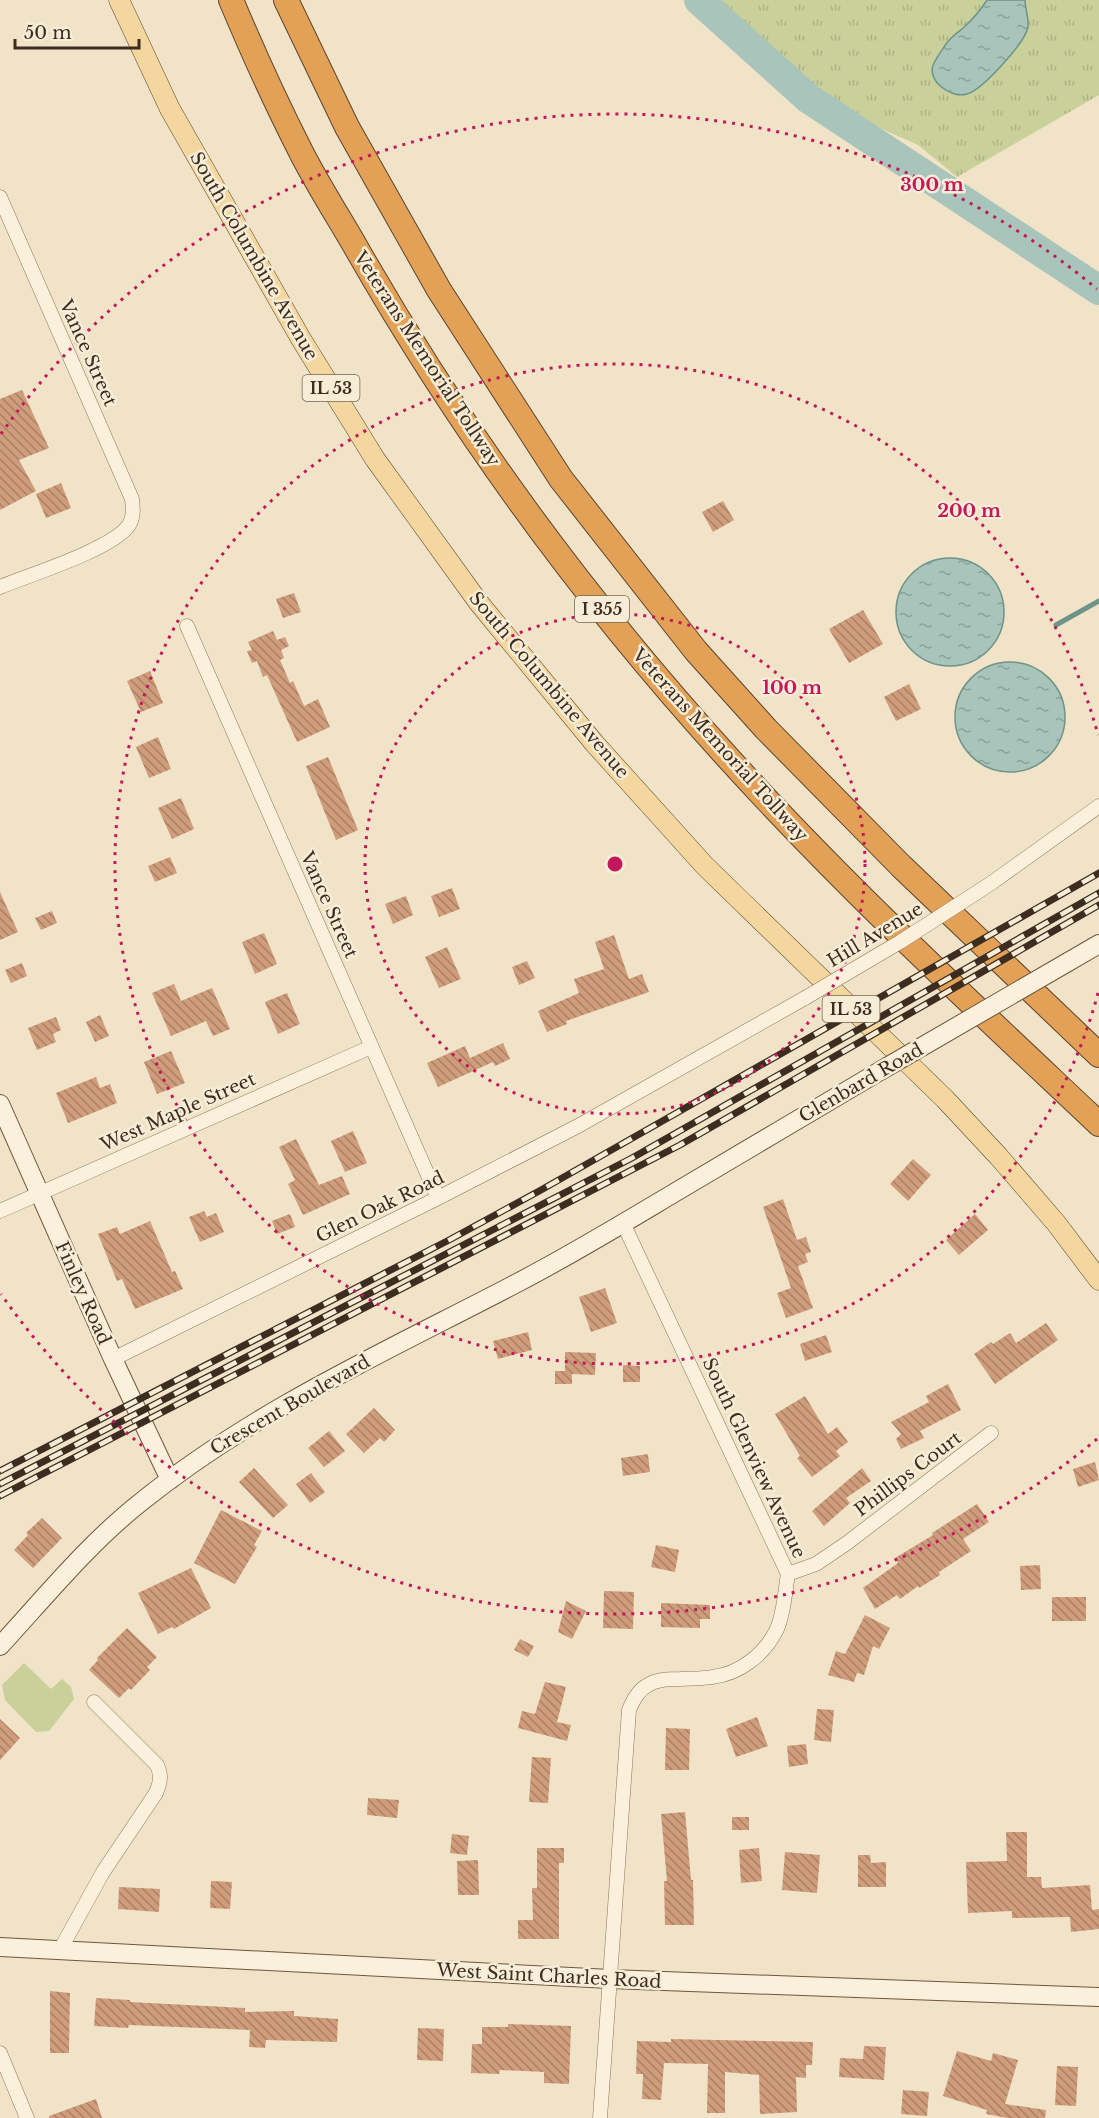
<svg xmlns="http://www.w3.org/2000/svg" width="1099" height="2118" font-family="'Libre Baskerville',serif">
	<style>
		.grass { fill: url(#grass-tufts) }
		.park { fill: #cad09a }
		.water { fill: url(#water-ripples); stroke: #6e9389; stroke-width: 1.5 }
		.lines { fill: none; stroke-linecap: round; stroke-linejoin: round }
		.stream { stroke: #6e9389; stroke-width: 5 }
		.river { stroke: #a9c4bb; stroke-width: 30 }
		.building { fill: url(#building-back-hatch) }
		.street-casing { stroke: #8d755b; stroke-width: 15 }
		.secondary-casing { stroke: #6f563e; stroke-width: 20 }
		.primary-casing { stroke: #5b432f; stroke-width: 21 }
		.highway-casing { stroke: #5b432f; stroke-width: 26 }
		.street { stroke: #faf0db; stroke-width: 14 }
		.secondary { stroke: #faf0db; stroke-width: 18 }
		.primary { stroke: #f4d79f; stroke-width: 20 }
		.highway { stroke: #e2a156; stroke-width: 24 }
		.rail-casing { stroke: #3d2d20; stroke-width: 7 }
		.rail { stroke: #f7edd7; stroke-width: 4.5; stroke-dasharray: 14; stroke-linecap: butt }
		.street-bridge-casing { stroke: #8d755b; stroke-width: 15; stroke-linecap: butt }
		.secondary-bridge-casing { stroke: #6f563e; stroke-width: 20; stroke-linecap: butt }
		.street-bridge { stroke: #faf0db; stroke-width: 14 }
		.secondary-bridge { stroke: #faf0db; stroke-width: 18 }
		.ring { fill: none; stroke: #c2185b; stroke-width: 3; stroke-dasharray: 3 6 }
		.labels { text-anchor: middle; dominant-baseline: central; stroke-width: 5; stroke-linejoin: round; paint-order: stroke }
		.shield { fill: #f7edd7; stroke: #756757; stroke-width: 1.5 }
		.shield-label { font-size: 16px; font-weight: bold; fill: #3d2d20 }
		.street-label { font-size: 18px; fill: #3d2d20; stroke: #f7edd7 }
		.centre { fill: #c2185b; stroke: #f7edd7; stroke-width: 3 }
		.ring-label { font-size: 18px; text-anchor: middle; font-weight: bold; fill: #c2185b; stroke: #f7edd7; stroke-width: 5; stroke-linejoin: round; paint-order: stroke }
	</style>
	<defs>
		<pattern id="grass-tufts" width="24" height="20" patternUnits="userSpaceOnUse" patternTransform="scale(1.5)"><rect width="24" height="20" fill="#cad09a"/><path d="M3 7l-1-3M5 7V3M7 7l1-3M15 17l-1-3M17 17v-4M19 17l1-3" fill="none" stroke="#aeb384"/></pattern>
		<pattern id="water-ripples" width="26" height="14" patternUnits="userSpaceOnUse" patternTransform="scale(1.5)"><rect width="26" height="14" fill="#a9c4bb"/><path d="M2 4q2-2 4 0t4 0M15 11q2-2 4 0t4 0" fill="none" stroke="#8ba098"/></pattern>
		<pattern id="building-back-hatch" width="6" height="6" patternUnits="userSpaceOnUse" patternTransform="scale(1.5)"><rect width="6" height="6" fill="#d09d7c"/><path d="M-1 5l2 2M0 0l6 6M5-1l2 2" fill="none" stroke="#aa8065"/></pattern>
	</defs>
	<rect width="100%" height="100%" fill="#f0e3c7"/>
	<!-- grass -->
	<path class="grass" d="M717,0H1099V95L957,177L918,145L882,129L818,91L762,45L730,15Z"/>
	<!-- park -->
	<path class="park" d="M24,1663L51,1689L62,1679L71,1687L74,1699L49,1731L36,1732L5,1700L2,1685Z"/>
	<!-- water -->
	<path class="water" d="M987,0H1025C1025,9 1029,18 1028,27C1025,43 982,90 967,94C951,99 925,80 934,63C937,57 942,50 946,44C950,38 957,33 963,28C972,20 980,11 987,0Z
		M896 612a54 54 0 1 1 108 0a54 54 0 1 1-108 0Z
		M955 717a55 55 0 1 1 110 0a55 55 0 1 1-110 0Z"/>
	<g class="lines">
		<!-- stream -->
		<path class="stream" d="M1056,625L1099,601"/>
		<!-- river -->
		<path class="river" d="M699,0L809,99L1099,290"/>
	</g>
	<!-- building -->
	<path class="building" d="M22,390L49,448L19,460L36,491L0,510V399Z
		M61,483L71,508L46,518L36,494Z
		M723,501L734,520L713,532L702,512Z
		M294,593L301,612L283,618L276,599Z
		M863,610L883,644L849,663L829,629Z
		M273,631L277,640L285,637L289,646L281,650L284,658L280,660L290,683L293,681L304,706L318,699L330,727L297,742L267,675L263,677L257,661L252,663L247,651L252,650L248,642Z
		M150,671L163,703L141,712L127,681Z
		M909,684L921,709L896,721L884,697Z
		M158,737L171,769L149,778L136,747Z
		M328,757L358,830L336,840L306,766Z
		M181,798L194,829L172,839L158,808Z
		M170,857L177,873L155,882L148,866Z
		M452,888L460,909L439,917L431,896Z
		M0,892L18,932L0,940Z
		M406,896L413,915L393,924L385,904Z
		M52,911L57,923L41,930L35,918Z
		M264,933L277,964L255,974L242,942Z
		M614,935L629,979L642,974L649,992L566,1021L567,1024L547,1032L538,1011L579,993L574,979L604,969L595,942Z
		M447,947L461,979L439,988L425,957Z
		M527,961L535,978L519,985L512,967Z
		M22,963L27,976L11,983L5,970Z
		M174,984L181,1001L212,988L230,1029L213,1036L206,1021L171,1036L152,993Z
		M287,993L300,1024L278,1034L265,1002Z
		M100,1015L109,1036L95,1042L86,1022Z
		M56,1017L61,1030L53,1034L56,1042L37,1050L28,1028Z
		M503,1043L510,1059L495,1066L493,1062L438,1087L427,1063L465,1046L470,1058Z
		M171,1051L185,1083L157,1094L144,1062Z
		M96,1077L100,1088L110,1084L117,1103L68,1123L56,1093Z
		M353,1131L367,1163L345,1172L331,1141Z
		M296,1139L319,1185L342,1176L350,1194L303,1215L288,1184L295,1180L279,1147Z
		M913,1159L931,1175L908,1201L890,1184Z
		M783,1199L797,1240L806,1237L811,1252L805,1254L808,1262L798,1266L813,1308L786,1318L777,1293L791,1288L763,1207Z
		M204,1211L207,1217L216,1213L224,1232L200,1242L189,1217Z
		M290,1214L295,1227L277,1234L272,1221Z
		M975,1214L988,1230L959,1255L946,1240Z
		M150,1221L172,1272L175,1271L183,1289L135,1309L122,1279L117,1281L98,1234L117,1227L120,1234Z
		M605,1288L617,1323L591,1332L579,1297Z
		M1046,1323L1058,1340L995,1384L974,1354L991,1342L993,1344L1010,1333L1016,1343Z
		M528,1332L532,1350L498,1359L493,1341Z
		M826,1335L832,1352L805,1361L800,1344Z
		M565,1352L596,1353L595,1375L572,1374V1384H555V1371H565Z
		M623,1365L640,1366V1382H623Z
		M948,1384L961,1410L920,1431L924,1438L901,1449L896,1439L901,1434L891,1422L929,1402L926,1396Z
		M805,1396L828,1434L837,1427L848,1442L836,1451L840,1456L812,1477L797,1458L800,1456L775,1414Z
		M374,1408L395,1430L384,1442L380,1438L364,1453L346,1434Z
		M329,1431L345,1451L324,1467L308,1448Z
		M648,1454L650,1472L623,1476L621,1458Z
		M1095,1462L1099,1480L1078,1487L1073,1469Z
		M254,1468L288,1505L273,1518L239,1482Z
		M862,1468L871,1481L846,1498L850,1503L824,1526L812,1511Z
		M311,1473L325,1492L310,1503L296,1484Z
		M977,1504L989,1522L963,1539L971,1551L939,1572L940,1575L919,1588L918,1586L900,1599L897,1595L875,1609L863,1588L898,1563L895,1558L933,1535L932,1533Z
		M221,1510L262,1531L254,1545L257,1547L235,1584L194,1563Z
		M42,1518L62,1538L33,1568L14,1550L28,1535L26,1533Z
		M656,1545L679,1550L675,1572L651,1567Z
		M1040,1565L1041,1589L1021,1590L1020,1566Z
		M191,1568L211,1608L174,1629L172,1627L158,1634L138,1593Z
		M604,1591L634,1592L633,1629L603,1628Z
		M1052,1597H1086V1621H1052Z
		M566,1601L586,1611L572,1639L558,1632Z
		M661,1603L710,1605V1619H700V1628L661,1627Z
		M865,1615L890,1628L879,1649L873,1646L864,1675L857,1673L854,1682L828,1675L836,1651L845,1654Z
		M127,1628L157,1657L147,1667L150,1670L131,1690L129,1688L119,1698L89,1670L98,1660L97,1658Z
		M520,1639L534,1646L528,1657L514,1650Z
		M545,1682L566,1687L557,1722L571,1725L567,1741L518,1728L522,1711L535,1714Z
		M817,1709L834,1710L831,1742L814,1740Z
		M757,1717L768,1746L736,1757L726,1729Z
		M0,1719L20,1738L0,1760Z
		M666,1728L690,1729L689,1770H665Z
		M806,1744L808,1764L789,1767L787,1746Z
		M532,1757L551,1758L548,1803L529,1802Z
		M368,1798L399,1800L397,1818L367,1815Z
		M685,1812L691,1880H693L694,1925H665L664,1881H667L661,1814Z
		M732,1817H749V1830H732Z
		M1006,1832H1027V1877H1041L1042,1888L1090,1885L1092,1910L1099,1909V1929L1071,1932L1070,1917L1012,1918V1911L968,1913L966,1862L1007,1861Z
		M452,1834L469,1836L467,1855L450,1853Z
		M537,1848H564V1863H559V1939H518V1920H533L532,1888H537Z
		M759,1848L762,1881L741,1883L739,1850Z
		M785,1852L820,1855L817,1893L782,1890Z
		M858,1855H870L871,1863L886,1862V1887H858Z
		M478,1860L479,1895H458L457,1861Z
		M211,1881L232,1882L230,1909L210,1908Z
		M119,1887L160,1889L159,1912L118,1909Z
		M50,1991L70,1993L69,2053H50Z
		M96,1998L130,2000V2002L245,2008V2012L294,2011V2016L338,2019L337,2042L266,2040L265,2048L249,2047L250,2030L129,2025L128,2028L94,2026Z
		M508,2024L571,2026L569,2084L544,2083V2072L500,2070L499,2074L471,2073L472,2044H482V2027H508Z
		M418,2028L444,2029L443,2061L417,2060Z
		M671,2039L813,2042L812,2065H806V2078L796,2077L797,2112L760,2114L759,2075L725,2072V2113H707L708,2064L664,2063L661,2100L642,2099L643,2074H636L637,2041L671,2042Z
		M864,2046L886,2047L884,2080L839,2077L840,2058L863,2059Z
		M957,2051L991,2061L993,2053L1018,2060L1005,2104L1046,2110L1045,2118H1007L986,2114L987,2110L943,2096Z
		M1057,2066L1078,2067L1076,2106L1055,2105Z
		M903,2090L929,2092L927,2116L901,2114Z
		M96,2099L102,2118H49V2116Z"/>
	<g class="lines">
		<!-- street casing -->
		<g class="street-casing">
			<path id="street" d="M0,197L132,499C133,508 134,517 129,525C113,549 29,575 0,587
				M187,626L438,1198
				M990,884L1099,806
				M0,1211L371,1047
				M113,1359L438,1198L578,1126L805,998
				M788,1574L816,1564L847,1543L991,1433
				M60,1950L103,1872L156,1793C160,1783 162,1776 157,1765L94,1702
				M0,2053L27,2118
				M600,2118L629,1710C633,1700 638,1690 648,1685C658,1679 669,1679 680,1679C691,1678 702,1679 712,1677C740,1674 765,1654 777,1629C784,1613 785,1592 788,1574L623,1223"/>
		</g>
		<!-- secondary casing -->
		<g class="secondary-casing">
			<path id="secondary" d="M1068,962L1099,944
				M0,1104L113,1359L170,1480
				M0,1646C45,1597 89,1543 141,1502C255,1410 389,1350 517,1283C571,1255 622,1224 674,1193C743,1152 811,1112 880,1071
				M0,1947L610,1979L1099,1997"/>
		</g>
		<!-- primary casing -->
		<g class="primary-casing">
			<path id="primary" d="M119,0L170,109L301,339L375,459L479,603L595,744L705,866L945,1099L999,1157L1056,1223L1099,1280"/>
		</g>
		<!-- highway casing -->
		<g class="highway-casing">
			<path id="highway" d="M231,0C252,50 275,101 300,150C316,182 336,213 354,244C459,429 587,603 730,760C846,888 973,1005 1099,1124
				M286,0L347,127L439,290L561,479L696,651L766,729L901,866L1099,1055"/>
		</g>
		<!-- street -->
		<use href="#street" class="street"/>
		<!-- secondary -->
		<use href="#secondary" class="secondary"/>
		<!-- primary -->
		<use href="#primary" class="primary"/>
		<!-- highway -->
		<use href="#highway" class="highway"/>
		<!-- rail casing -->
		<g class="rail-casing">
			<path id="rail" d="M0,1471L451,1239L541,1190L1099,873
				M0,1484L632,1158L1099,893
				M0,1496L680,1145L1099,905"/>
		</g>
		<!-- rail -->
		<use href="#rail" class="rail"/>
		<!-- street-bridge casing -->
		<g class="street-bridge-casing">
			<path id="street-bridge" d="M805,998L900,942L990,884"/>
		</g>
		<!-- secondary-bridge casing -->
		<g class="secondary-bridge-casing">
			<path id="secondary-bridge" d="M880,1071L1068,962"/>
		</g>
		<!-- street-bridge -->
		<use href="#street-bridge" class="street-bridge"/>
		<!-- secondary-bridge -->
		<use href="#secondary-bridge" class="secondary-bridge"/>
	</g>
	<!-- distance rings -->
	<g class="ring">
		<circle cx="615" cy="864" r="250"/>
		<path d="M1098 993A500 500 0 1 1 1098 735"/>
		<path d="M1097 1439A750 750 0 0 1 1 1294M1 434A750 750 0 0 1 1097 289"/>
	</g>
	<g class="labels">
		<!-- shield labels -->
		<g class="shield">
			<rect x="302.5" y="375" width="57" height="26" rx="4.5"/>
			<rect x="575" y="596" width="54" height="26" rx="4.5"/>
			<rect x="822.5" y="996" width="57" height="26" rx="4.5"/>
		</g>
		<g class="shield-label">
			<text x="331" y="388">IL 53</text>
			<text x="602" y="609">I 355</text>
			<text x="851" y="1009">IL 53</text>
		</g>
		<!-- street labels -->
		<g class="street-label">
			<text transform="translate(254 256) rotate(60)">South Columbine Avenue</text>
			<text transform="translate(88 353) rotate(66)">Vance Street</text>
			<text transform="translate(427 359) rotate(57)">Veterans Memorial Tollway</text>
			<text transform="translate(549 685) rotate(50)">South Columbine Avenue</text>
			<text transform="translate(720 745) rotate(48)">Veterans Memorial Tollway</text>
			<text transform="translate(329 905) rotate(66)">Vance Street</text>
			<text transform="translate(875 935) rotate(-31)">Hill Avenue</text>
			<text transform="translate(861 1083) rotate(-30)">Glenbard Road</text>
			<text transform="translate(178 1112) rotate(-24)">West Maple Street</text>
			<text transform="translate(380 1207) rotate(-26)">Glen Oak Road</text>
			<text transform="translate(83 1293) rotate(66)">Finley Road</text>
			<text transform="translate(290 1405) rotate(-30)">Crescent Boulevard</text>
			<text transform="translate(754 1458) rotate(65)">South Glenview Avenue</text>
			<text transform="translate(908 1474) rotate(-37)">Phillips Court</text>
			<text transform="translate(549 1976) rotate(3)">West Saint Charles Road</text>
		</g>
	</g>
	<circle cx="615" cy="864" r="9" class="centre"/>
	<g class="ring-label">
		<text x="932" y="191">300 m</text>
		<text x="969" y="517">200 m</text>
		<text x="792" y="694">100 m</text>
	</g>
	<!-- scale -->
	<path d="M15 39v9h124v-9" fill="none" stroke="#3d2d20" stroke-width="3"/>
	<text x="24" y="39" font-size="18" fill="#3d2d20" stroke="#f7edd7" stroke-width="4.5" paint-order="stroke">50 m</text>
</svg>
